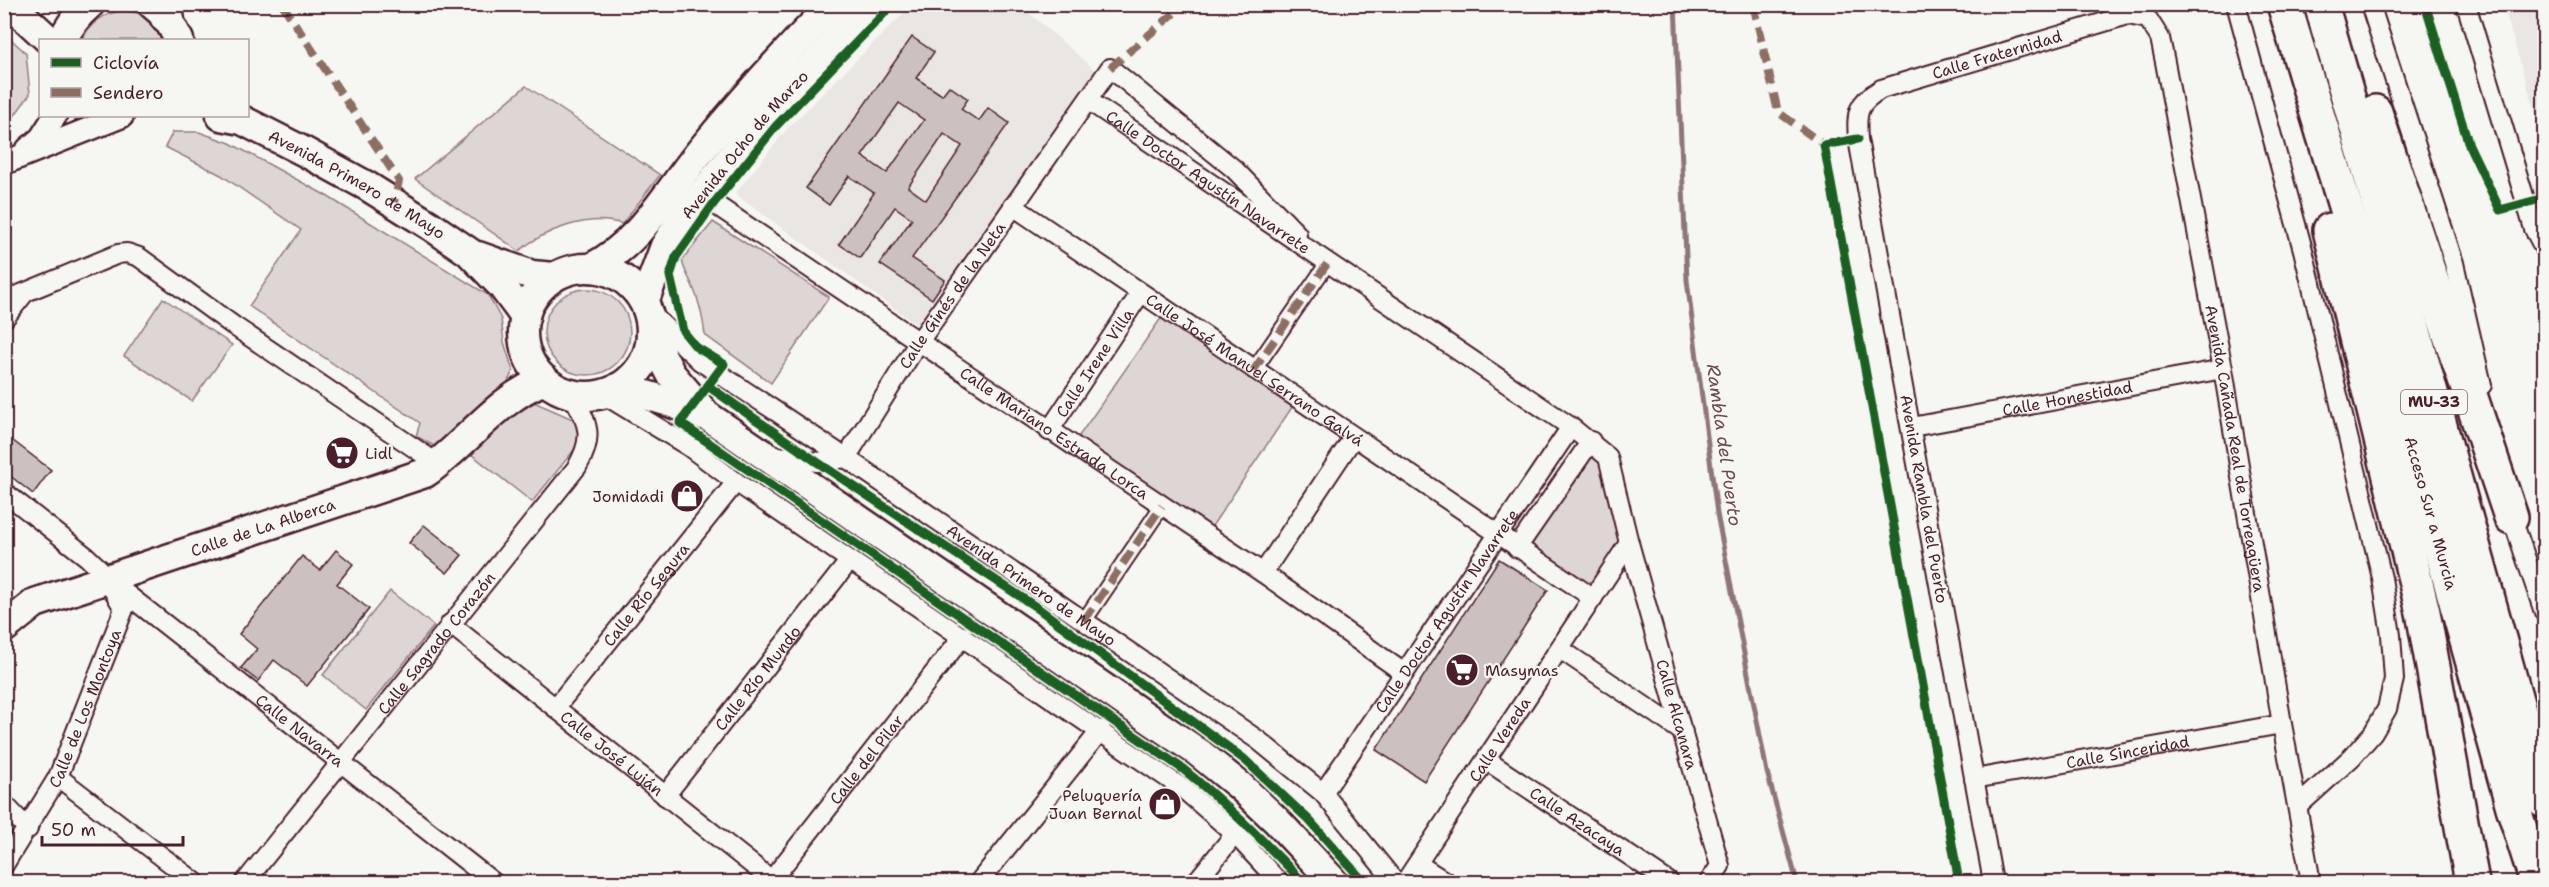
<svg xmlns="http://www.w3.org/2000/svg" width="2549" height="887" font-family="'Shantell Sans',sans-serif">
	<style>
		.built { fill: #e9e6e3 }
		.green { fill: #ddd6d5; stroke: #947a80; stroke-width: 1.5 }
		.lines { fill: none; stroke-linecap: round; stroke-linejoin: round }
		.stream { stroke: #8e747a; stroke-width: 5 }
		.building { fill: #ccc1c0; stroke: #4a1f2b; stroke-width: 1.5; fill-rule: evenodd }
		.pedestrian-casing { stroke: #4a1f2b; stroke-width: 18 }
		.minor-casing { stroke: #4a1f2b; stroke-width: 22 }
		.tertiary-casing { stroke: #4a1f2b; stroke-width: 27 }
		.primary-casing { stroke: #4a1f2b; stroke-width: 33 }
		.motorway-casing { stroke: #4a1f2b; stroke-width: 38 }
		.pedestrian { stroke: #f6f6f2; stroke-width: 14 }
		.minor { stroke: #f6f6f2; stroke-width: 18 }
		.tertiary { stroke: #f6f6f2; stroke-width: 22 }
		.primary { stroke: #f6f6f2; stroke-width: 28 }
		.motorway { stroke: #f6f6f2; stroke-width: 33 }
		.quiet { stroke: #8d6e63; stroke-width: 8; stroke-dasharray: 15 8; stroke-linecap: butt }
		.cycleway-casing { stroke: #f6f6f2; stroke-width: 13 }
		.cycleway { stroke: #1b5e20; stroke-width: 9 }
		.labels { text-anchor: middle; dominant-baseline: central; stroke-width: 4.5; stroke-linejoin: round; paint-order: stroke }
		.shield { fill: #f6f6f2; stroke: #7e6067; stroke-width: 1.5 }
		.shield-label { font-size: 15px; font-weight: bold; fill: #4a1f2b }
		.street-label { font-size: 16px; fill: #4a1f2b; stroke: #f6f6f2 }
		.poi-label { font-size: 16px; fill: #4a1f2b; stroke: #f6f6f2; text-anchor: start }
		.water-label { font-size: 18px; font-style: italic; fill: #6c4a52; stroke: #f6f6f2 }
	</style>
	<rect width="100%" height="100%" fill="#f6f6f2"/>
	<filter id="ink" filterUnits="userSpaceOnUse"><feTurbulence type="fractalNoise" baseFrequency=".0167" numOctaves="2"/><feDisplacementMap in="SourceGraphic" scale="12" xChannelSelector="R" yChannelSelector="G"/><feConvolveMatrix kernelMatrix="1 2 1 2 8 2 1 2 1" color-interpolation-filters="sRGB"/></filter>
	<g filter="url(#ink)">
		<!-- built -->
		<path class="built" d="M912,5H1020L1096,71L919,326L735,194L788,128Z
			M2503,5H2544V142V141Z"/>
		<!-- green -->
		<path class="green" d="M120,11C147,11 152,21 167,40H82C90,23 101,15 120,11Z
			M4,33L26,53L30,94L5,129Z
			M526,86L660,175L622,224C590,213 544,230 519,251L415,179Z
			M173,132H199L230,143L325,195L488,295L501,319L504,342L513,371L502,393L434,446L416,436L420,423L249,306L301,230L221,175L165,147Z
			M713,222L829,297L771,383L705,335C703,318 700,303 693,287C689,277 684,271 682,260Z
			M544 332a43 43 0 1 1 86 0a43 43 0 1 1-86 0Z
			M163,298L232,345L192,401L124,356Z
			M1166,311L1297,400L1206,535L1072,446Z
			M534,402L575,420L583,439L532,502L471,454L524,407Z
			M1591,441L1608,457L1629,543L1593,598L1517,548Z
			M390,591L434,626L366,710L323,675Z"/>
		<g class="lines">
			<!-- stream -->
			<path class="stream" d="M1675,4L1687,280L1717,514L1767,772L1797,882"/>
		</g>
		<!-- building -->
		<path class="building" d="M912,37L934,52L916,78L942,95L949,86L968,99L961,109L979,121L988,108L1009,123L912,258L945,280L932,299L880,264L912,219L895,207L860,258L839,244L874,193L849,176L829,205L806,188ZM899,103L924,120L887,173L862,156ZM944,134L962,146L926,200L908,187Z
			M4,434L51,470L33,494L4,471Z
			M424,525L462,555L447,573L409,543Z
			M336,550L353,564L337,584L369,609L307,686L274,660L258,681L241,668L257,649L239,634L302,556L320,570Z
			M1499,559L1548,590L1424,781L1376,750Z"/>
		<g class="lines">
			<!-- pedestrian casing -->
			<g class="pedestrian-casing">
				<path id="pedestrian" d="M1253,371L1327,264
					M1084,621L1162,506"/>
			</g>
			<!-- minor casing -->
			<g class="minor-casing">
				<g id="minor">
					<path d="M2236,4L2303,250L2382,578L2391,635L2394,679L2387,709L2373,733L2352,757L2298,806"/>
					<path d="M2370,4L2454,263L2482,385"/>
					<path d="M2466,4L2534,229L2544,248"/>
					<path id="s1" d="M1089,101L1571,427L1608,457L1629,543L1720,866L1709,882"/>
					<path id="s2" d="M701,195L1263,573L1404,673"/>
					<path id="s3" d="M1013,206L1593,598"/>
					<path d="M4,301L118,254L127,253L139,257L234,326L438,464"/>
					<path id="s4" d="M648,311L700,361L846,458L1258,740L1323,793L1395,882"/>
					<path d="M4,319L24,294"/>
					<path d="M603,394L688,446L736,482L1182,788L1235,834L1279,882"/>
					<path id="s5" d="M1912,427L2223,369"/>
					<path id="s6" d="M1049,431L1140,294"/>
					<path id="s7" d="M771,455L817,462L846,458L918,343L1110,68L1234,169L1297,234"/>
					<path id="s8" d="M4,492L87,557L124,592L493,882"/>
					<path d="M2509,509L2544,612"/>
					<path d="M1517,548L1591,441"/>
					<path d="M1263,573L1353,438"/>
					<path id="s9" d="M450,624L774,882"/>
					<path d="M1560,649L1683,732"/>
					<path id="s10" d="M556,707L736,482"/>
					<path id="s11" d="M1486,760L1669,882"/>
					<path d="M58,777L195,882"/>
					<path id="s12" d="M1974,779L2282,724"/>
					<path id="s13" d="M1323,793L1571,427"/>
					<path id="s14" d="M665,796L850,560"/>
					<path d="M4,804L28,829"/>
					<path d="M1418,864L1446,882"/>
					<path id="s15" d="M4,865L58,777L124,609L112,588"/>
					<path id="s16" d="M245,882L577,467C595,436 588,424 572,394"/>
					<path id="s17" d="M770,882L963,636"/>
					<path d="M979,882L1101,730"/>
					<path d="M1196,882L1235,834"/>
					<path id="s18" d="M1405,882L1629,543"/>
					<path id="s19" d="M1993,882L1858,139C1856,112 1857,103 1881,89L2128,15L2148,19L2160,38L2165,62L2223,369L2282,724L2311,882"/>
				</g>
			</g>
			<!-- tertiary casing -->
			<g class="tertiary-casing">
				<path id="tertiary" d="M28,149L41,138L55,116
					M4,163L122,116"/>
			</g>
			<!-- primary casing -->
			<g class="primary-casing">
				<g id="primary">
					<path d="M10,4L49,40"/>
					<path d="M152,4L167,17L179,40"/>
					<path d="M63,40C69,25 77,15 90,4"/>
					<path id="s20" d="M221,116L242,120L303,151L367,186L431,226L469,252L502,286L525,317"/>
					<path d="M478,256L532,275L554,277"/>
					<path d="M591,268C643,241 667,191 703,148C744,98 787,50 833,4"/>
					<circle cx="587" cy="332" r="64"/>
					<path id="s21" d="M644,302L665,246L681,221L765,115L870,4"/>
					<path d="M651,335L671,374L703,411"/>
					<path d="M619,387L666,401L709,417L1199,753L1240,786L1276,820L1334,882"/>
					<path id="s22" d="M4,628L35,603L425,473C466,445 497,398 545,380"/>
				</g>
			</g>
			<!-- motorway casing -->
			<g class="motorway-casing">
				<g id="motorway">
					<path d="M164,4L167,17"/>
					<path id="s23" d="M2284,4L2358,249L2513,807L2537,882"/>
					<path d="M2321,4L2366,159L2544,801"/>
					<path d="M2375,112L2511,517"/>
					<path d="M2330,230L2423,612L2472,882"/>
				</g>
			</g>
			<!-- pedestrian -->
			<use href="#pedestrian" class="pedestrian"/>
			<!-- minor -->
			<use href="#minor" class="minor"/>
			<!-- tertiary -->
			<use href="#tertiary" class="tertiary"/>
			<!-- primary -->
			<use href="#primary" class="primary"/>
			<!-- motorway -->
			<use href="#motorway" class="motorway"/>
			<!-- quiet -->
			<path class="quiet" d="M282,4L399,181L394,202
				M1753,4L1778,112L1824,145
				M1110,68L1185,4
				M1253,371L1327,264
				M1084,621L1162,506"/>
			<!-- cycleway casing -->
			<g class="cycleway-casing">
				<path id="cycleway" d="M893,4L776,126L714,203L676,257L670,276L683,331L696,347L724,364L680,423L1183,769C1226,804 1265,842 1303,882
					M2425,4L2469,145L2500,210L2544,198
					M1858,139L1824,145L1959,882
					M708,386L817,462L1036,607L1244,759L1309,820L1364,882"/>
			</g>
			<!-- cycleway -->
			<use href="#cycleway" class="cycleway"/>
		</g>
	</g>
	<!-- icons -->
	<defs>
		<g id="supermarket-disc" transform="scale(1.725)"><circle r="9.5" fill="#4a1f2b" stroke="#f6f6f2"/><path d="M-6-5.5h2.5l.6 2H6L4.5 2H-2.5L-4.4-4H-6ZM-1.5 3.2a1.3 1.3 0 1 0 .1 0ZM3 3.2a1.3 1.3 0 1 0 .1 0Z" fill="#fff"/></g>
		<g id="shop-disc" transform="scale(1.725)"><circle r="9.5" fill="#4a1f2b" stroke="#f6f6f2"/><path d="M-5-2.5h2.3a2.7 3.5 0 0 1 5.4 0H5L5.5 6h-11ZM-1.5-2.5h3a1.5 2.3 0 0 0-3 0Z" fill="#fff"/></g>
	</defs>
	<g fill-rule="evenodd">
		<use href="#supermarket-disc" x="342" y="453"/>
		<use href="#shop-disc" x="687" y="496"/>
		<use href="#supermarket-disc" x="1462" y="670"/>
		<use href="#shop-disc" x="1165" y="804"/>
	</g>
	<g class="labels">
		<!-- shield labels -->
		<rect class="shield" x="2401" y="390" width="66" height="24" rx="4.5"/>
		<g class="shield-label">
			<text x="2434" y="402">MU-33</text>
		</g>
		<!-- street labels -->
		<g class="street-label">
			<text stroke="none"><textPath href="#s19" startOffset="936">Calle Fraternidad</textPath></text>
			<text stroke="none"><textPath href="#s21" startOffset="189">Avenida Ocho de Marzo</textPath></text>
			<text stroke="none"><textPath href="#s1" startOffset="144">Calle Doctor Agustín Navarrete</textPath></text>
			<text stroke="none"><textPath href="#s20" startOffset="153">Avenida Primero de Mayo</textPath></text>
			<text stroke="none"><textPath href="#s7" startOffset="270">Calle Ginés de la Neta</textPath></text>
			<text stroke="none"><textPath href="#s6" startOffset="82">Calle Irene Villa</textPath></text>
			<text stroke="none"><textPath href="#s3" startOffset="292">Calle José Manuel Serrano Galvá</textPath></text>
			<text stroke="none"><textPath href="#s5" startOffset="158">Calle Honestidad</textPath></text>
			<text stroke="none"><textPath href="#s2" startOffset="426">Calle Mariano Estrada Lorca</textPath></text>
			<text stroke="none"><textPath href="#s19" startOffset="1533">Avenida Cañada Real de Torreagüera</textPath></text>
			<text transform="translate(1924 499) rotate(80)">Avenida Rambla del Puerto</text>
			<text stroke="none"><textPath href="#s23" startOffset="530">Acceso Sur a Murcia</textPath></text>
			<text stroke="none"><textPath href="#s22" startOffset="280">Calle de La Alberca</textPath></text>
			<text stroke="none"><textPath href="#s4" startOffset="472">Avenida Primero de Mayo</textPath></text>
			<text stroke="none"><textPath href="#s10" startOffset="144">Calle Río Segura</textPath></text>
			<text stroke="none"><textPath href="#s13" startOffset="220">Calle Doctor Agustín Navarrete</textPath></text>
			<text stroke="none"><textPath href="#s16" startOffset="306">Calle Sagrado Corazón</textPath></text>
			<text stroke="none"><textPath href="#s14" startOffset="150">Calle Río Mundo</textPath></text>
			<text stroke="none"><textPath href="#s15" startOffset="177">Calle de Los Montoya</textPath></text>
			<text stroke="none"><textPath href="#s1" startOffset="896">Calle Alcanara</textPath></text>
			<text stroke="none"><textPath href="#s8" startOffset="380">Calle Navarra</textPath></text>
			<text stroke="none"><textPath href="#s18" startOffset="171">Calle Vereda</textPath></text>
			<text stroke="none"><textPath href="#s12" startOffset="156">Calle Sinceridad</textPath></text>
			<text stroke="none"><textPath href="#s9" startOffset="207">Calle José Luján</textPath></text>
			<text stroke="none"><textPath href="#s17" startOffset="156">Calle del Pilar</textPath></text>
			<text stroke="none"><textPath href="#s11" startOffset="110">Calle Azacaya</textPath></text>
		</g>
		<!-- poi labels -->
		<g class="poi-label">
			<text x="365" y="453">Lidl</text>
			<text x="664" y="496" text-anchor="end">Jomidadi</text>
			<text x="1485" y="670">Masymas</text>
			<text x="1142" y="795" text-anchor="end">Peluquería<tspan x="1142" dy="18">Juan Bernal</tspan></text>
		</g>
		<!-- water labels -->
		<g class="water-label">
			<text transform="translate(1724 445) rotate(82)">Rambla del Puerto</text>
		</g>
	</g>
	<!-- margin -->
	<rect width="2549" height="887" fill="none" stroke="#f6f6f2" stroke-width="24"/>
	<rect x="12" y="12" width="2525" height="863" fill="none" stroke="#4a1f2b" stroke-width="2" filter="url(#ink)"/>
	<!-- legend -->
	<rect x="39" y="39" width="210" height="78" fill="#f6f6f2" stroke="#b1a0a2" stroke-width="1.5"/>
	<rect x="51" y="58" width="30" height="9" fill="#1b5e20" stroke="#b1a0a2" stroke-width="1.5"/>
	<text x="93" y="69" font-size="18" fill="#4a1f2b">Ciclovía</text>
	<rect x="51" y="88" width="30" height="9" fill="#8d6e63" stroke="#b1a0a2" stroke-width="1.5"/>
	<text x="93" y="99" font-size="18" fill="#4a1f2b">Sendero</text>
	<!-- scale -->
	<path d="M42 836v9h141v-9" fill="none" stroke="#4a1f2b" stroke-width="3"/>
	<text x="51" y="836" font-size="18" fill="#4a1f2b" stroke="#f6f6f2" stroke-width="4.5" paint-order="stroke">50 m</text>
</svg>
